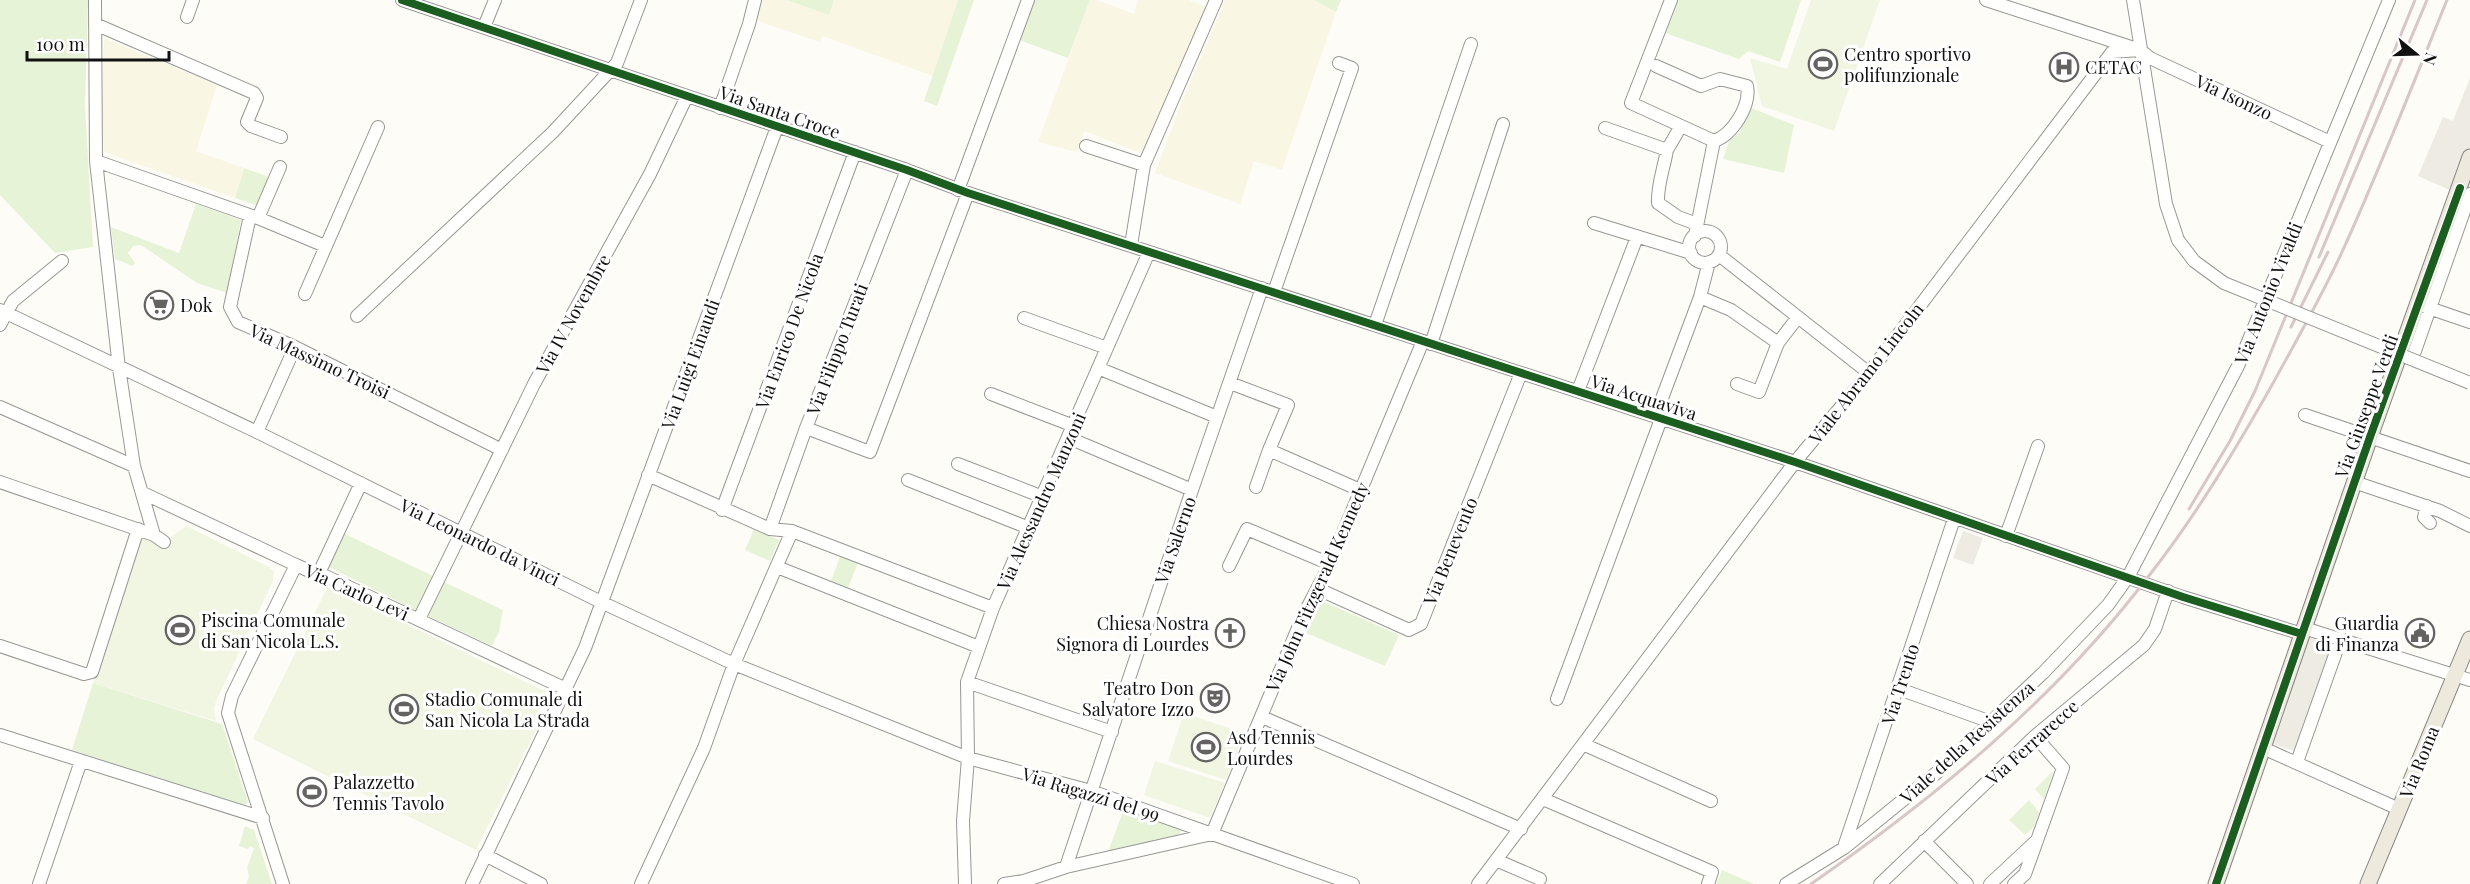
<svg xmlns="http://www.w3.org/2000/svg" width="2470" height="884" font-family="'Playfair Display',serif">
	<style>
		.farmland { fill: #f9f7e4 }
		.green { fill: #e7f3d7 }
		.pitch { fill: #f0f6e1 }
		.plaza { fill: #edebe2 }
		.lines { fill: none; stroke-linecap: round; stroke-linejoin: round }
		.minor-casing { stroke: #979795; stroke-width: 14 }
		.major-casing { stroke: #858482; stroke-width: 17 }
		.minor { stroke: #fffffe; stroke-width: 12 }
		.major { stroke: #ede9dc; stroke-width: 15 }
		.rail { stroke: #d9c6c7; stroke-width: 3 }
		.minor-bridge-casing { stroke: #979795; stroke-width: 14; stroke-linecap: butt }
		.minor-bridge { stroke: #fffffe; stroke-width: 12 }
		.cycleway-casing { stroke: #fff; stroke-width: 11 }
		.cycleway { stroke: #1b5e20; stroke-width: 8 }
		.labels { text-anchor: middle; dominant-baseline: central; stroke-width: 6; stroke-linejoin: round; paint-order: stroke }
		.poi-label { font-size: 18px; fill: #111; stroke: #fff; text-anchor: start }
		.street-label { font-size: 18px; fill: #111; stroke: #fff }
	</style>
	<rect width="100%" height="100%" fill="#fdfcf7"/>
	<!-- farmland -->
	<path class="farmland" d="M758,0H787L829,14L834,0H958L933,76L822,36L820,42L752,19Z
		M1090,0H1097L1134,14L1138,0H1189L1206,7L1143,154L1084,131L1077,152L1038,142Z
		M1225,0H1314L1336,12L1282,170L1254,161L1240,204L1155,173L1179,109Z
		M104,38L217,85L196,151L244,168L235,198L104,152L102,109Z"/>
	<!-- green -->
	<path class="green" d="M0,0H88L85,105L93,247L55,253L0,195Z
		M787,0H834L829,15Z
		M958,0H974L937,106L924,101Z
		M1034,0H1090L1068,58L1019,40Z
		M1314,0H1341L1336,12Z
		M1677,0H1801L1780,62L1748,51L1739,59L1665,33Z
		M1749,107L1794,125L1784,173L1723,159L1729,141L1740,132Z
		M244,168L269,177L256,205L235,198Z
		M196,204L241,220L227,293L197,283L141,245L133,246L128,253L135,263L133,266L115,259L111,227L179,253Z
		M754,529L779,540L770,561L745,550Z
		M343,533L433,576L417,611L327,566Z
		M841,554L859,560L848,588L831,581Z
		M444,582L503,610L499,632L492,646L428,616Z
		M1320,600L1399,635L1385,666L1306,633Z
		M93,683L222,724L248,802L242,807L72,750Z
		M2054,770L2044,799L2035,789Z
		M2029,800L2039,812L2034,827L2025,835L2009,820Z
		M1124,809L1179,828L1181,832L1177,836L1108,852Z
		M245,826L254,830L272,884H246L249,876L247,868L254,848L250,846L248,849L239,846Z
		M1722,870L1754,884H1716Z"/>
	<!-- pitch -->
	<path class="pitch" d="M1811,0H1880L1834,131L1762,106L1750,58L1787,69Z
		M186,526L269,567L274,572L273,581L216,701L214,709L216,721L93,683L140,535L164,542Z
		M328,586L548,693L532,725L537,728L476,850L253,739Z
		M1184,713L1244,733L1226,780L1168,761Z
		M1155,761L1225,783L1210,818L1144,795Z"/>
	<!-- plaza -->
	<path class="plaza" d="M2470,78V199L2418,176L2443,117L2453,121Z
		M1963,531L1983,538L1973,565L1953,558Z
		M2308,637L2335,645L2297,752L2271,743Z"/>
	<g class="lines">
		<!-- minor casing -->
		<g class="minor-casing">
			<path id="minor" d="M95,0L96,161L119,368L134,466L154,535
				M402,0L907,170L968,193L1795,462L2183,597L2302,634
				M1671,0L1631,103L1714,141L1695,236
				M1986,0L2140,50L2150,58L2330,142
				M2133,0L2166,204L2178,240
				M187,17L193,0
				M95,24L254,93L257,98L247,122L251,126L281,137
				M484,27L495,0
				M1656,66L1701,86L1720,79L1747,86C1751,106 1732,135 1714,141
				M720,108L749,24L755,0
				M1605,128L1667,150L1681,126
				M1086,146L1144,165
				M1667,150C1664,168 1657,185 1658,203L1678,217L1697,224
				M96,161L258,218L325,246
				M958,190L1028,0
				M250,216L230,307L238,322L295,347L502,450
				M258,218L280,167
				M1594,223L1691,253
				M1689 247a16 16 0 1 1 32 0a16 16 0 1 1-32 0Z
				M1131,245L1144,165L1216,0
				M1719,255L1869,373
				M1274,292L1352,68L1339,63
				M305,294L378,127
				M1700,297L1731,310L1778,343L1798,317
				M2423,306L2470,322
				M0,310L257,432L601,602L734,664L968,758L1091,791L1353,884
				M357,316L553,132L617,63L641,0
				M1024,318L1107,348
				M0,325L13,301L62,261
				M1375,325L1471,44
				M1431,344L1503,124
				M2415,351L2470,194
				M1098,368L1217,417
				M1230,383L1288,405L1269,450L1360,490
				M1737,384L1759,392L1778,343
				M1578,391L1637,237
				M991,394L1074,426
				M0,407L134,466
				M2305,415L2470,471
				M1655,417L1700,297L1709,262
				M806,428L870,452L968,193
				M257,432L295,347
				M1069,438L1192,490
				M958,464L1043,497
				M648,475L770,529L792,531L993,608
				M908,480L1029,528
				M0,482L154,535L164,542
				M2354,482L2440,511L2470,526
				M1256,487L1269,450
				M143,493L296,565
				M2427,506L2424,517L2430,523
				M722,510L855,152
				M770,529L806,428L907,170
				M2006,536L2038,446
				M1229,566L1247,529L1330,564
				M777,567L979,647
				M319,573L361,483
				M1318,589L1409,630L1421,624L1521,373
				M419,619L534,384L650,174L687,96
				M2304,628L2470,680
				M0,646L84,674L92,672L138,529
				M967,682L1112,732
				M1899,689L1991,722
				M1557,699L1661,419
				M1262,717L1521,829
				M0,735L263,818
				M1585,745L1711,801
				M2263,748L2399,809
				M2297,762L2341,638
				M1543,799L1712,872L1708,884
				M1212,834L1303,616L1330,564L1423,341
				M1924,841L1967,884
				M1844,847L1954,519
				M485,855L541,884
				M1496,860L1540,879
				M1066,867L1192,490L1262,288
				M39,884L81,761
				M283,884L228,713L232,696L296,565L314,573H319L566,689
				M472,884L585,648L777,127
				M641,884L704,748L734,664L792,531
				M965,884L963,821L968,758L967,682L993,608L1149,252
				M1004,884L1024,881L1066,867L1212,834
				M1478,884L1795,462L1869,373L2112,52L2140,50
				M1786,884L1844,848L1940,770L2043,673L2108,605L2128,577L2238,366L2389,0
				M1880,884L2035,736L2144,645L2155,629L2168,591
				M1990,884L2035,842
				M2014,884L2025,874L2063,768L2035,736"/>
		</g>
		<!-- major casing -->
		<g class="major-casing">
			<path id="major" d="M2216,884L2370,437L2470,157
				M2368,884L2470,639"/>
		</g>
		<!-- minor -->
		<use href="#minor" class="minor"/>
		<!-- major -->
		<use href="#major" class="major"/>
		<!-- rail -->
		<path class="rail" d="M2319,257L2427,0
			M2291,327L2328,252
			M2189,509L2230,441L2255,391L2415,0
			M1811,884C1936,797 2055,699 2148,577C2195,517 2234,452 2272,385C2296,341 2321,298 2342,252C2380,169 2413,84 2447,0"/>
		<!-- minor-bridge casing -->
		<g class="minor-bridge-casing">
			<path id="minor-bridge" d="M2178,240L2194,261L2224,283L2470,383"/>
		</g>
		<!-- minor-bridge -->
		<use href="#minor-bridge" class="minor-bridge"/>
		<!-- cycleway casing -->
		<g class="cycleway-casing">
			<path id="cycleway" d="M402,0L907,170L968,193L1795,462L2183,597L2302,634
				M2216,884L2370,437L2460,188"/>
		</g>
		<!-- cycleway -->
		<use href="#cycleway" class="cycleway"/>
	</g>
	<!-- icons -->
	<defs>
		<g id="stadium-ring" transform="scale(1.5)"><circle r="9.5" fill="#fff" stroke="#646362" stroke-width="1.5"/><path d="M0-5a6.5 5 0 1 0 0 10a6.5 5 0 1 0 0-10ZM-3.5-1.8h7v3.6h-7Z" fill="#646362"/></g>
		<g id="hospital-ring" transform="scale(1.5)"><circle r="9.5" fill="#fff" stroke="#646362" stroke-width="1.5"/><path d="M-5-5h3v3.5h4V-5h3V5h-3V1.5h-4V5h-3Z" fill="#646362"/></g>
		<g id="supermarket-ring" transform="scale(1.5)"><circle r="9.5" fill="#fff" stroke="#646362" stroke-width="1.5"/><path d="M-6-5.5h2.5l.6 2H6L4.5 2H-2.5L-4.4-4H-6ZM-1.5 3.2a1.3 1.3 0 1 0 .1 0ZM3 3.2a1.3 1.3 0 1 0 .1 0Z" fill="#646362"/></g>
		<g id="church-ring" transform="scale(1.5)"><circle r="9.5" fill="#fff" stroke="#646362" stroke-width="1.5"/><path d="M-1.2-6h2.4v3.5h3.3v2.4h-3.3V6h-2.4V-.1h-3.3v-2.4h3.3Z" fill="#646362"/></g>
		<g id="civic-ring" transform="scale(1.5)"><circle r="9.5" fill="#fff" stroke="#646362" stroke-width="1.5"/><path d="M-.6-6.5H3V-4.5H.6V-3L4-1V1h2V6H-6V1h2V-1L-.6-3ZM-1.2 2.5V6h2.4V2.5Z" fill="#646362"/></g>
		<g id="theatre-ring" transform="scale(1.5)"><circle r="9.5" fill="#fff" stroke="#646362" stroke-width="1.5"/><path d="M-5-5.5Q0-4 5-5.5V0Q5 5 0 6Q-5 5-5 0ZM-3.3-2.5H-1v1.5H-3.3ZM1-2.5H3.3v1.5H1ZM-2.8 1Q0 5.5 2.8 1Z" fill="#646362"/></g>
	</defs>
	<g fill-rule="evenodd">
		<use href="#stadium-ring" x="1823" y="64"/>
		<use href="#hospital-ring" x="2064" y="67"/>
		<use href="#supermarket-ring" x="159" y="305"/>
		<use href="#stadium-ring" x="180" y="630"/>
		<use href="#church-ring" x="1230" y="633"/>
		<use href="#civic-ring" x="2420" y="633"/>
		<use href="#theatre-ring" x="1215" y="698"/>
		<use href="#stadium-ring" x="404" y="709"/>
		<use href="#stadium-ring" x="1206" y="747"/>
		<use href="#stadium-ring" x="312" y="792"/>
	</g>
	<g class="labels">
		<!-- poi labels -->
		<g class="poi-label">
			<text x="1844" y="54">Centro sportivo<tspan x="1844" dy="21">polifunzionale</tspan></text>
			<text x="2085" y="67">CETAC</text>
			<text x="180" y="305">Dok</text>
			<text x="201" y="620">Piscina Comunale<tspan x="201" dy="21">di San Nicola L.S.</tspan></text>
			<text x="1209" y="623" text-anchor="end">Chiesa Nostra<tspan x="1209" dy="21">Signora di Lourdes</tspan></text>
			<text x="2399" y="623" text-anchor="end">Guardia<tspan x="2399" dy="21">di Finanza</tspan></text>
			<text x="1194" y="688" text-anchor="end">Teatro Don<tspan x="1194" dy="21">Salvatore Izzo</tspan></text>
			<text x="425" y="699">Stadio Comunale di<tspan x="425" dy="21">San Nicola La Strada</tspan></text>
			<text x="1227" y="737">Asd Tennis<tspan x="1227" dy="21">Lourdes</tspan></text>
			<text x="333" y="782">Palazzetto<tspan x="333" dy="21">Tennis Tavolo</tspan></text>
		</g>
		<!-- street labels -->
		<g class="street-label">
			<text transform="translate(2234 97) rotate(25)">Via Isonzo</text>
			<text transform="translate(780 112) rotate(19)">Via Santa Croce</text>
			<text transform="translate(2268 293) rotate(-68)">Via Antonio Vivaldi</text>
			<text transform="translate(573 314) rotate(-61)">Via IV Novembre</text>
			<text transform="translate(789 331) rotate(-70)">Via Enrico De Nicola</text>
			<text transform="translate(837 349) rotate(-69)">Via Filippo Turati</text>
			<text transform="translate(320 361) rotate(25)">Via Massimo Troisi</text>
			<text transform="translate(690 364) rotate(-70)">Via Luigi Einaudi</text>
			<text transform="translate(1866 373) rotate(-52)">Viale Abramo Lincoln</text>
			<text transform="translate(1644 397) rotate(18)">Via Acquaviva</text>
			<text transform="translate(2366 406) rotate(-70)">Via Giuseppe Verdi</text>
			<text transform="translate(1041 501) rotate(-66)">Via Alessandro Manzoni</text>
			<text transform="translate(1175 540) rotate(-71)">Via Salerno</text>
			<text transform="translate(480 542) rotate(26)">Via Leonardo da Vinci</text>
			<text transform="translate(1450 551) rotate(-68)">Via Benevento</text>
			<text transform="translate(1317 587) rotate(-66)">Via John Fitzgerald Kennedy</text>
			<text transform="translate(357 592) rotate(24)">Via Carlo Levi</text>
			<text transform="translate(1900 684) rotate(-72)">Via Trento</text>
			<text transform="translate(1967 742) rotate(-42)">Viale della Resistenza</text>
			<text transform="translate(2032 742) rotate(-42)">Via Ferrarecce</text>
			<text transform="translate(2419 762) rotate(-68)">Via Roma</text>
			<text transform="translate(1091 794) rotate(17)">Via Ragazzi del 99</text>
		</g>
	</g>
	<!-- north arrow -->
	<g transform="translate(2416 54) rotate(109)" stroke="#ffffff" stroke-width="4.5" paint-order="stroke">
	<path d="M0-4.5L10 22L0 15L-10 22Z" fill="#111111"/>
	<text y="-9" font-size="16" font-weight="bold" text-anchor="middle" fill="#111111">N</text>
	</g>
	<!-- scale -->
	<path d="M27 51v9h142v-9" fill="none" stroke="#111111" stroke-width="3"/>
	<text x="36" y="51" font-size="18" fill="#111111" stroke="#ffffff" stroke-width="4.5" paint-order="stroke">100 m</text>
</svg>
